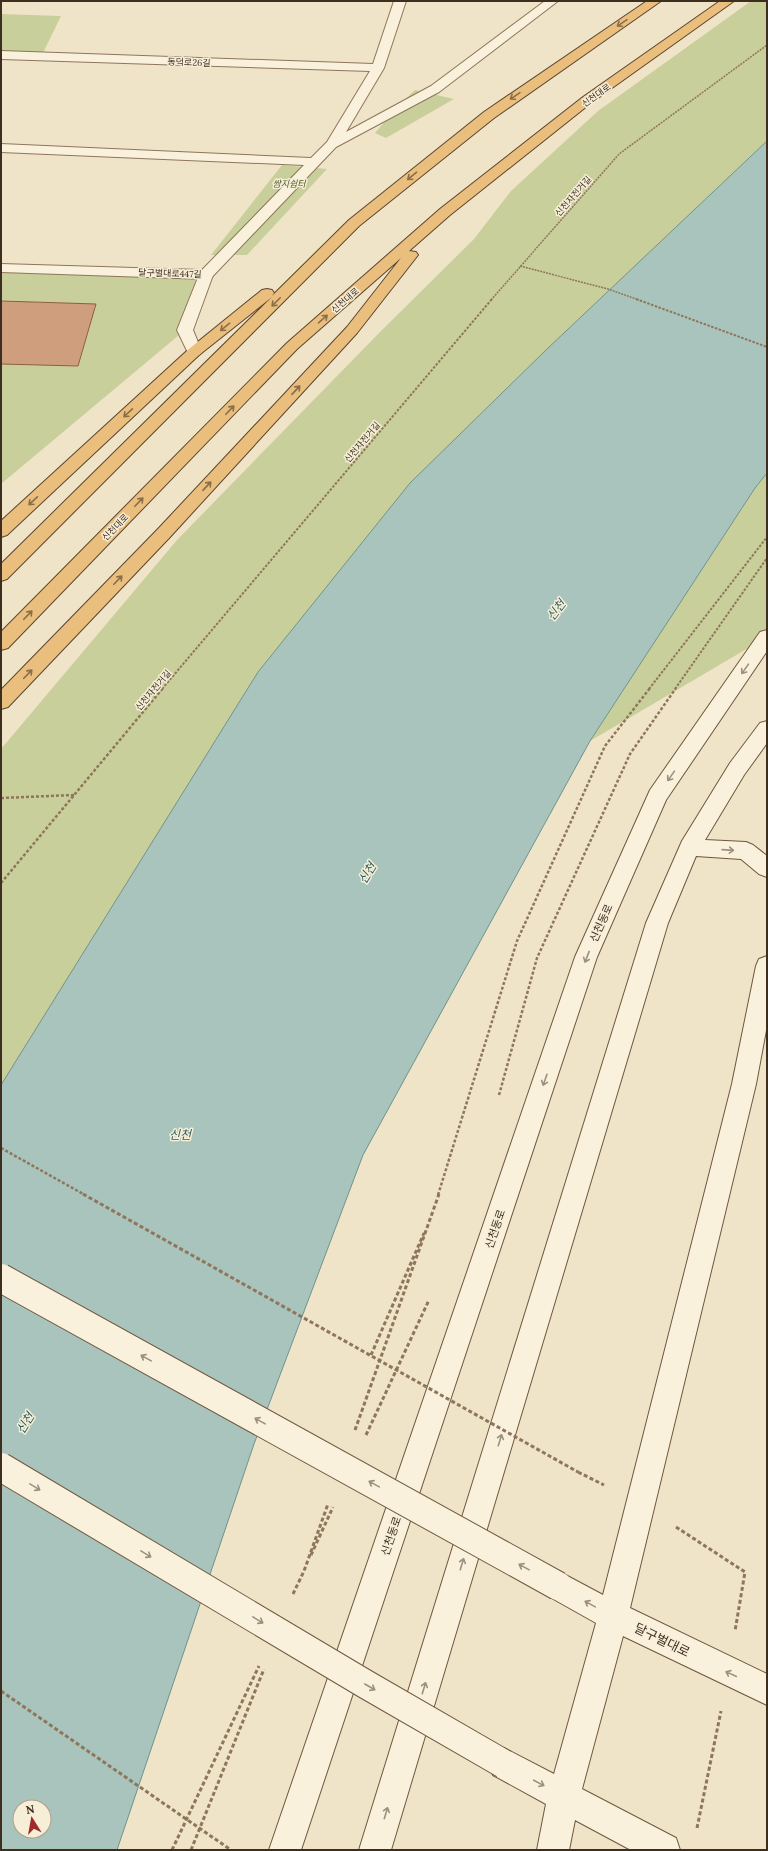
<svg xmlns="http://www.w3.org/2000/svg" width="768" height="1851" font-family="Lora,'Noto Sans KR',serif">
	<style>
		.green { fill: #c9cf9b }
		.water { fill: #a9c4bc; stroke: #6f938a; fill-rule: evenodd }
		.building { fill: #cf9f7d; stroke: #8d5f41 }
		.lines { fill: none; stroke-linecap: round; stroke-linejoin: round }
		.minor-casing { stroke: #8d765c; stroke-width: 2 }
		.tertiary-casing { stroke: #8d765c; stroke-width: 2 }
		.secondary-casing { stroke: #6f573f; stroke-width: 2 }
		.trunk-casing { stroke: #5b4430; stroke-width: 2 }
		.path-far3 { stroke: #8d765c; stroke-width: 1.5; stroke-dasharray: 2 1; stroke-linecap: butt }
		.path-far2 { stroke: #8d765c; stroke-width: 2; stroke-dasharray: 2.5 1.5; stroke-linecap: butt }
		.path-far1 { stroke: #8d765c; stroke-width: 2.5; stroke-dasharray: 3 2; stroke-linecap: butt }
		.path { stroke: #8d765c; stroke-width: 3; stroke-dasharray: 4 2.5; stroke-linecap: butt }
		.minor { fill: #faf1dc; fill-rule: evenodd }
		.tertiary { fill: #faf1dc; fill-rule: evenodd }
		.secondary { fill: #faf1dc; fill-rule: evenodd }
		.trunk { fill: #eabe7c; fill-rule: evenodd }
		.secondary-bridge-casing { stroke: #6f573f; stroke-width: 30; stroke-linecap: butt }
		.path-bridge-far1 { stroke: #8d765c; stroke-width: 2.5; stroke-dasharray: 3 2; stroke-linecap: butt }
		.path-bridge { stroke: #8d765c; stroke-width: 3; stroke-dasharray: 4 2.5; stroke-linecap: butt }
		.secondary-bridge { stroke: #faf1dc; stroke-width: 28 }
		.oneway { stroke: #8b6f49 }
		.oneway2 { stroke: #9c907e }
		.labels { text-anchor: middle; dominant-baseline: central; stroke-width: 3; stroke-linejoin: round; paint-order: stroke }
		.far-street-label { font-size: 9px; fill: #3d2e20; stroke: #f7eed8 }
		.far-park-label { font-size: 9px; font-style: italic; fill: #4d5a26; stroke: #f7eed8 }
		.street-label { font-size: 11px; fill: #3d2e20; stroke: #f7eed8 }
		.water-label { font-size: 12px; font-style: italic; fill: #2f5d5a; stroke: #f7eed8 }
		.near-street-label { font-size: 13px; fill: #3d2e20; stroke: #f7eed8 }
	</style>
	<rect width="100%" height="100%" fill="#f0e4c8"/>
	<!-- green -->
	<path class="green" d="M751,1H767V141L547,349L410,483L258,672L1,1085V749L177,540L380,332L474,239L511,191L598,111Z
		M1,14L61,16L41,57L1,55Z
		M415,90L454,99L386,138L375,133L399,105Z
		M282,165L327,169L247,255H211Z
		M1,268L206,275L185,330L1,484Z
		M767,473V637L590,741L755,488Z"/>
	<!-- water -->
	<path class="water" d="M767,141V473L755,488L590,741L363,1155L254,1444L117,1850H1V1085L258,672L410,483L547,349ZM20,1807H44V1831H20Z"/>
	<!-- building -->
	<path class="building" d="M1,301L96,304L78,366L1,364Z"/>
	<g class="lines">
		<!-- minor casing -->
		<g class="minor-casing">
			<path id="minor" d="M394,1H406L384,68L346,132L431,86L545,1H558L439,92L336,147L211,278L206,279L1,272V264L202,270L304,165L1,152V144L311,158L327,142L370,71L1,59V51L373,64Z"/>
		</g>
		<!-- tertiary casing -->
		<g class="tertiary-casing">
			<path id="tertiary" d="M206,271L211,272L213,275L193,330L202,352L199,355L194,357L189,355L177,330L199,275L201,272Z"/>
		</g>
		<!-- secondary casing -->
		<g class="secondary-casing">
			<path id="secondary" d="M767,630V651L666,800L597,957L301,1850H269L575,957L650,790L760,632Z
				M767,721V743L744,775L705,840L746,842L753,845L767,856V877L759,874L741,859L696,856L668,923L391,1850H359L646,923L682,841L730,763L760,723Z
				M767,956V1025L756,1084L630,1608L767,1674V1705L623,1636L582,1789L676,1838L680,1850H631L575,1820L569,1850H537L546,1804L493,1775L488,1764L493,1753L504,1748L554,1774L596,1623L548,1596L543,1586L548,1576L558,1571L603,1595L732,1084L756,966L759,959Z"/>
		</g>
		<!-- trunk casing -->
		<g class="trunk-casing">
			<path id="trunk" d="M647,1H661L494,118L359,226L7,579L1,581V564L272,297L199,355L7,535L1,537V521L189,349L262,290L267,289L272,290L274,293L272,296L349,220L484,112Z
				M720,1H734L591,103L450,215L409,251L416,252L418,255L357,333L170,537L8,707L1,709V690L158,529L347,327L401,258L297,349L8,648L1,650V632L287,343L440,209L583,97Z"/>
		</g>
		<!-- path-far3 -->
		<path class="path-far3" d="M520,266L608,289L639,300
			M491,300L619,154L767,45"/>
		<!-- path-far2 -->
		<path class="path-far2" d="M636,299L767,347
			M162,689L492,299
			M649,689L767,537
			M675,689L767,558"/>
		<!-- path-far1 -->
		<path class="path-far1" d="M1,798L74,795
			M1,883L163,688
			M499,1095L537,958L630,754L676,688
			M438,1195L517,941L605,746L650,688"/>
		<!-- path -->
		<path class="path" d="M371,1355L424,1233
			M355,1430L439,1194
			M366,1435L429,1300
			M578,1472L604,1485
			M676,1527L745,1572L735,1631
			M311,1555L333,1507
			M293,1594L304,1571L328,1504
			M697,1828L721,1711
			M172,1850L259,1666
			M191,1850L264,1669"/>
		<!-- minor -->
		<use href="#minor" class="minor"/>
		<!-- tertiary -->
		<use href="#tertiary" class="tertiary"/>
		<!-- secondary -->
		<use href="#secondary" class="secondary"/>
		<!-- trunk -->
		<use href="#trunk" class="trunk"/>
		<!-- secondary-bridge casing -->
		<g class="secondary-bridge-casing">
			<path id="secondary-bridge" d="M1,1278L558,1586
				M1,1467L367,1685L504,1764"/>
		</g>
		<!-- path-bridge-far1 -->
		<path class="path-bridge-far1" d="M1,1148L85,1195"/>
		<!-- path-bridge -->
		<path class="path-bridge" d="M83,1194L578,1472
			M1,1691L231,1850"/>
		<!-- secondary-bridge -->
		<use href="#secondary-bridge" class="secondary-bridge"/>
	</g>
	<!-- one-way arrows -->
	<defs><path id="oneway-shaft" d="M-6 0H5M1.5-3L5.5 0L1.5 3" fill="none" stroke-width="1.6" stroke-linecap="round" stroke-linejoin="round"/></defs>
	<g class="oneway">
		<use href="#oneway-shaft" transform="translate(622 23) rotate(146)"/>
		<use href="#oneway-shaft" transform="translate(515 96) rotate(146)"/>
		<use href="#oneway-shaft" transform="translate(412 176) rotate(141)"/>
		<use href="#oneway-shaft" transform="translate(276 302) rotate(135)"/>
		<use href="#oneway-shaft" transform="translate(323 319) rotate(-41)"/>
		<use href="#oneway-shaft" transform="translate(225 327) rotate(141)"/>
		<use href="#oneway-shaft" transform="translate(296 390) rotate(-47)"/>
		<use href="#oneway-shaft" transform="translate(230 410) rotate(-46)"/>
		<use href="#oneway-shaft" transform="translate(128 413) rotate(137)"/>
		<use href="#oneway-shaft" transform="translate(207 486) rotate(-47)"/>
		<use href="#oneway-shaft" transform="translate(33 501) rotate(137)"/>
		<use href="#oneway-shaft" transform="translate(139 502) rotate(-46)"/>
		<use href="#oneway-shaft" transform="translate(118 580) rotate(-46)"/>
		<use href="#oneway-shaft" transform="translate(28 615) rotate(-46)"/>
		<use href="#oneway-shaft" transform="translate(28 674) rotate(-46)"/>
	</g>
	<g class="oneway2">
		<use href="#oneway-shaft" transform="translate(745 669) rotate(125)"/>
		<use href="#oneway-shaft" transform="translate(671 776) rotate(125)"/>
		<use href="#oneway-shaft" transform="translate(728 850) rotate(4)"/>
		<use href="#oneway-shaft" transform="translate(587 957) rotate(111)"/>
		<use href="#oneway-shaft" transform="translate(545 1080) rotate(109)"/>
		<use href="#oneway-shaft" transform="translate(146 1358) rotate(-151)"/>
		<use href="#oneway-shaft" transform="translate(260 1421) rotate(-151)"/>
		<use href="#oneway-shaft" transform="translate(500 1440) rotate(-73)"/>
		<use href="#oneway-shaft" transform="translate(374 1484) rotate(-151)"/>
		<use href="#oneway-shaft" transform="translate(35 1487) rotate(31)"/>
		<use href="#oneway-shaft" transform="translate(146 1554) rotate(31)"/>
		<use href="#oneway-shaft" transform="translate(462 1564) rotate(-73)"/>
		<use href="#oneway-shaft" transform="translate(524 1567) rotate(-151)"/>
		<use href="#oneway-shaft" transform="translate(590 1604) rotate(-151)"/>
		<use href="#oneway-shaft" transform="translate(258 1620) rotate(31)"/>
		<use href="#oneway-shaft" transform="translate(731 1674) rotate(-155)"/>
		<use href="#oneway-shaft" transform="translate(370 1687) rotate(30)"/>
		<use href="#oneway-shaft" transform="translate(424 1688) rotate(-73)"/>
		<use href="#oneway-shaft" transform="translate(539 1783) rotate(28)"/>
		<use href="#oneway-shaft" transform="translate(386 1813) rotate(-73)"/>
	</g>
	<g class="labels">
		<!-- far-street labels -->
		<g class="far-street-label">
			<text transform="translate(189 62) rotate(2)">동덕로26길</text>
			<text transform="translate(596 95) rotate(-36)">신천대로</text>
			<text transform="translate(573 196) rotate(-49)">신천자전거길</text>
			<text transform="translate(170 273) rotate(2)">달구벌대로447길</text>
			<text transform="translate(345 300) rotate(-41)">신천대로</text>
			<text transform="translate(362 442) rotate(-50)">신천자전거길</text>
			<text transform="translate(115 527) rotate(-46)">신천대로</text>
			<text transform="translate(153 690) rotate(-50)">신천자전거길</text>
		</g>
		<!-- far-park labels -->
		<g class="far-park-label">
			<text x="289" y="183">쌈지쉼터</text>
		</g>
		<!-- street labels -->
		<g class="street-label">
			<text transform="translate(601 923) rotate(-66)">신천동로</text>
			<text transform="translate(495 1229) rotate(-71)">신천동로</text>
			<text transform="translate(391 1536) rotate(-71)">신천동로</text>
		</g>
		<!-- water labels -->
		<g class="water-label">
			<text transform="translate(556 610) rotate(-52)">신천</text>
			<text transform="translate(367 873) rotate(-58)">신천</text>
			<text x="180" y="1134">신천</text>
			<text transform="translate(25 1423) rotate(-58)">신천</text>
		</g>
		<!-- near-street labels -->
		<g class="near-street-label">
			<text transform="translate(662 1640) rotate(26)">달구벌대로</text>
		</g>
	</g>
	<!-- border -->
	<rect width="768" height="1851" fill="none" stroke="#3d2e20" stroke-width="4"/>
	<!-- north arrow -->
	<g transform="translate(32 1819) rotate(349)"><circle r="19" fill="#f7eed8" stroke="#ada18e"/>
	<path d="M0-3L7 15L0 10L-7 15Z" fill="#9e2a2b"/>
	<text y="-6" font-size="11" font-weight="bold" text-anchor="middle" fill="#3d2e20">N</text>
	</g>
</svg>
